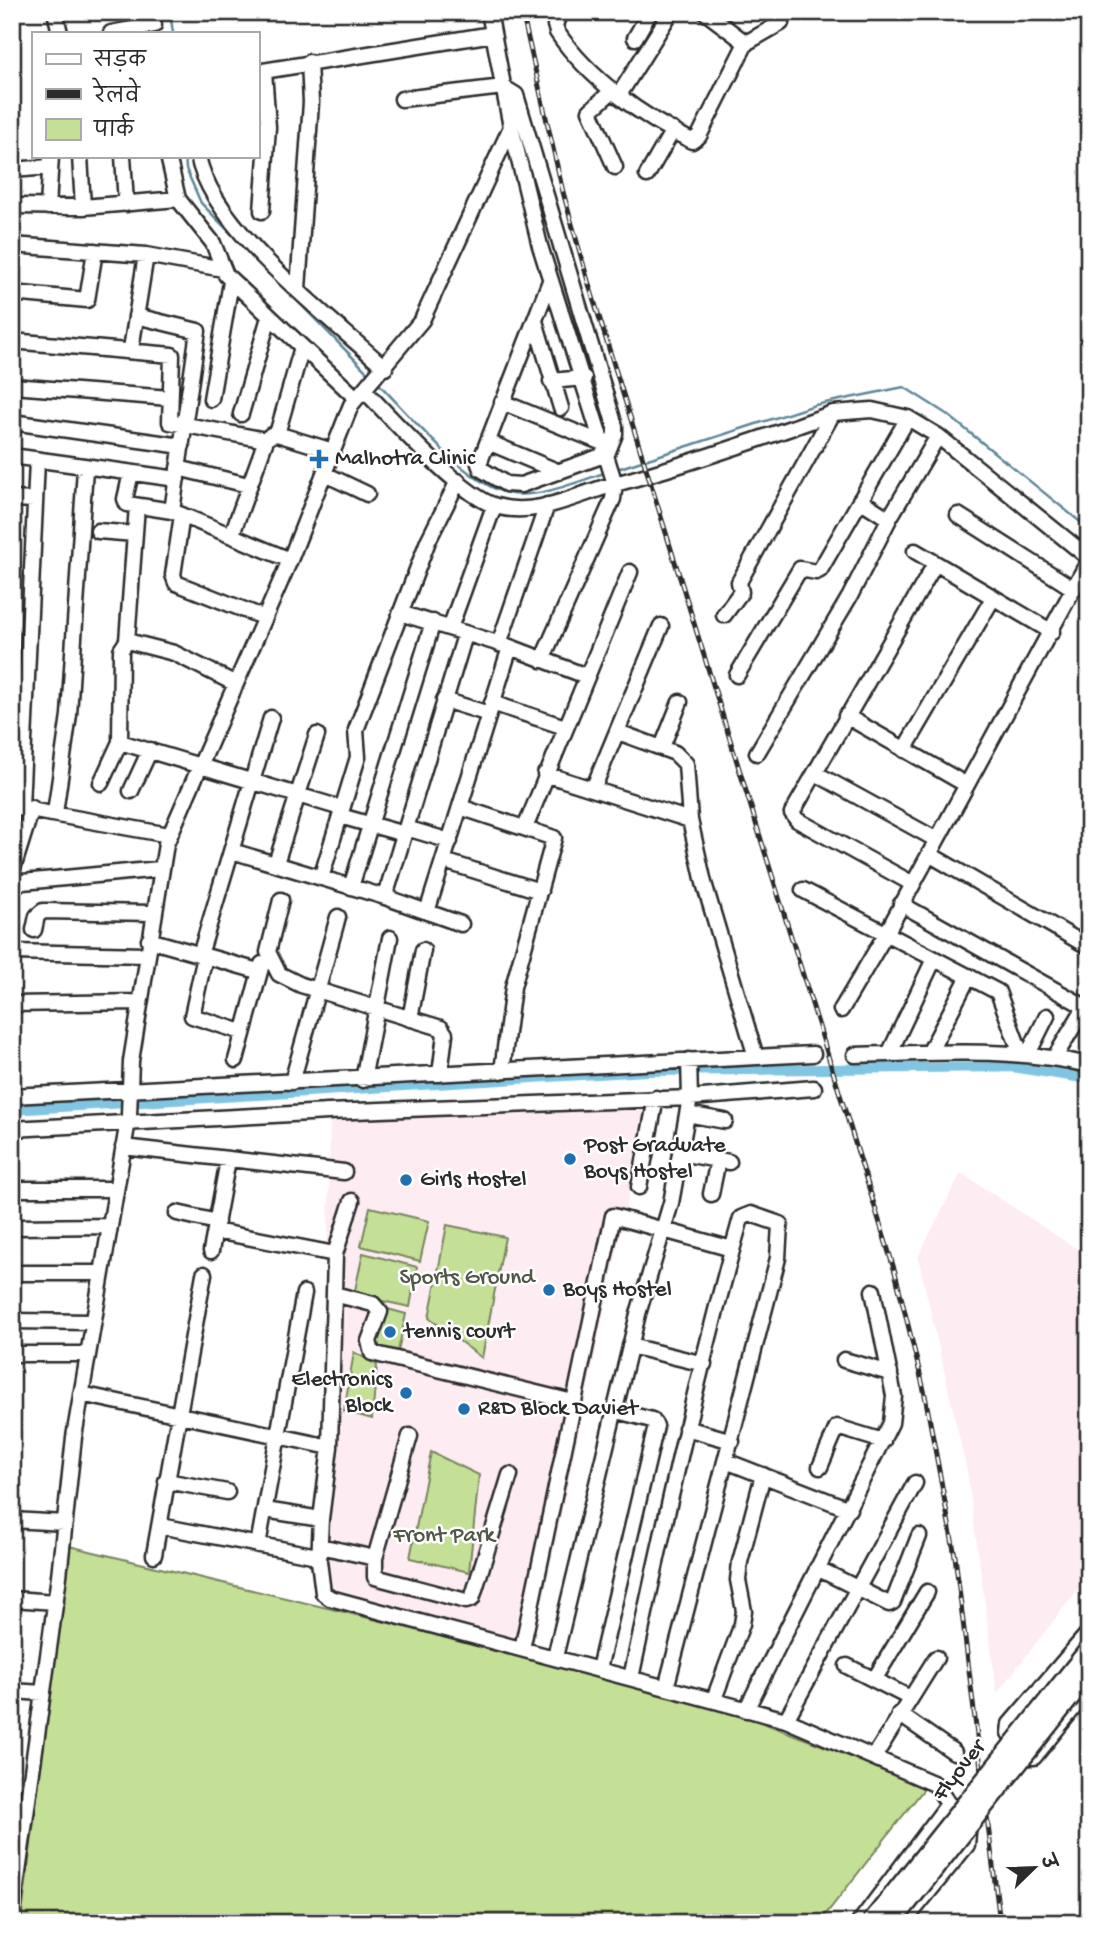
<svg xmlns="http://www.w3.org/2000/svg" width="1101" height="1935" font-family="'Gochi Hand','Playpen Sans Deva',sans-serif">
	<style>
		.built { fill: #feecf3 }
		.green { fill: #c4df96; stroke: #788560; stroke-width: 2 }
		.lines { fill: none; stroke-linecap: round; stroke-linejoin: round }
		.stream { stroke: #5f8799; stroke-width: 2.5 }
		.canal { stroke: #81c5e2; stroke-width: 10 }
		.minor-casing { stroke: #2b2b2b; stroke-width: 19 }
		.minor { stroke: #fff; stroke-width: 14 }
		.rail-casing { stroke: #2b2b2b; stroke-width: 5 }
		.rail { stroke: #fff; stroke-width: 2.5; stroke-dasharray: 8; stroke-linecap: butt }
		.major-bridge-casing { stroke: #2b2b2b; stroke-width: 23; stroke-linecap: butt }
		.major-bridge { stroke: #fff; stroke-width: 18 }
		.poi-dot { fill: #1f6fb2; stroke: #fff; stroke-width: 2.5 }
		.labels { text-anchor: middle; dominant-baseline: central; stroke-width: 5; stroke-linejoin: round; paint-order: stroke }
		.poi-label { font-size: 23px; fill: #2b2b2b; stroke: #fff; text-anchor: start }
		.park-label { font-size: 23px; fill: #515846; stroke: #fff }
		.street-label { font-size: 23px; fill: #2b2b2b; stroke: #fff }
	</style>
	<rect width="100%" height="100%" fill="#fff"/>
	<filter id="ink" filterUnits="userSpaceOnUse"><feTurbulence type="fractalNoise" baseFrequency=".0143" numOctaves="2"/><feDisplacementMap in="SourceGraphic" scale="14" xChannelSelector="R" yChannelSelector="G"/><feConvolveMatrix kernelMatrix="1 2 1 2 8 2 1 2 1" color-interpolation-filters="sRGB"/></filter>
	<g filter="url(#ink)">
		<!-- built -->
		<path class="built" d="M649,1100L531,1657L322,1607L330,1114Z
			M961,1173L1089,1257V1575L997,1693L967,1471L918,1257Z"/>
		<!-- green -->
		<path class="green" d="M370,1207L429,1221L420,1261L361,1246Z
			M447,1225L505,1237L482,1358L429,1318Z
			M363,1253L417,1267L410,1307L354,1295Z
			M384,1308L406,1314L397,1356L374,1350Z
			M354,1352L377,1365L372,1419L344,1411Z
			M431,1452L479,1475L469,1572L410,1558Z
			M69,1546L531,1657L736,1713L927,1785L819,1923H21Z"/>
		<g class="lines">
			<!-- stream -->
			<path class="stream" d="M170,12L173,33
				M185,156L186,169L201,203L369,374
				M376,381C407,412 466,484 507,493C536,500 580,481 607,472
				M617,469L815,405L904,387L948,415L1089,529"/>
			<!-- canal -->
			<path class="canal" d="M12,1110L647,1071L1012,1067L1089,1079"/>
			<!-- minor casing -->
			<g class="minor-casing">
				<path id="minor" d="M560,12L555,25L557,32C588,78 642,117 692,141L699,136L746,43
					M705,12L746,43L781,23
					M56,16L60,33
					M111,33L154,25
					M635,38L650,12
					M257,72L493,34
					M612,91L590,111L615,167
					M619,95L671,12
					M402,99L503,87L516,95L615,426V434L607,454L521,485L506,484L481,469L479,464L550,281
					M511,127L540,246L615,484L613,499L542,660
					M80,156L83,207
					M123,156L126,204
					M168,156L178,199L213,243L226,275L355,397
					M198,156C212,229 330,317 385,368
					M12,170L50,167
					M647,175L673,130
					M18,206L83,207L178,199
					M48,207L51,156
					M262,211L268,127L264,71
					M12,245L146,255L223,269
					M298,289L311,102L309,62
					M12,293L87,300L95,251
					M136,316L198,331L172,511
					M535,321L561,408
					M12,341L172,355L170,422L266,440L271,435L277,434L333,451
					M131,349L146,255
					M551,381L584,378
					M12,386L170,398
					M364,390C392,419 461,496 496,506C535,518 578,494 615,484C689,464 761,439 833,413L872,410L908,418L938,436L1089,558
					M211,399L231,282
					M502,402L605,444
					M241,414L269,317
					M12,422L182,446
					M277,434L302,347
					M488,442L559,472
					M12,456L177,479
					M178,468L248,485
					M131,473L125,499L127,504L172,511L290,560
					M325,474L367,494
					M12,499L34,500
					M860,500L889,519
					M137,506L127,641L174,653L234,683
					M182,515L173,575L176,583L265,618
					M958,515L1074,589
					M98,531L135,534
					M232,534L266,440
					M915,551L1052,632
					M400,613L510,647L586,676
					M724,615L741,592L739,582L833,413
					M450,628L494,506
					M127,641L121,650L120,742L341,808
					M499,644L547,505
					M737,675L800,569L816,572L820,570L908,418
					M444,700L489,714
					M492,703L565,727
					M846,716L965,784
					M618,732L675,753L686,764L690,820L704,883L756,1057
					M662,747L680,702
					M904,750L993,598
					M757,753L850,596L889,519L938,436
					M815,773L937,840
					M545,774L690,820
					M101,783L120,742
					M593,789L661,626
					M131,791L150,750
					M13,807L169,835
					M21,807L37,461
					M460,807L554,838L513,987L502,1071
					M55,813L69,715L85,468
					M340,816L404,834
					M406,828L450,841
					M525,828L630,572
					M232,851L385,897L461,924
					M929,854L1089,947
					M444,861L540,891
					M276,863L317,735
					M12,872L32,808
					M321,878L358,757L356,730L428,541L458,481
					M12,883L160,869
					M913,884L797,820L792,813L935,564
					M351,887L433,622
					M803,890L998,992L1021,1054
					M385,897L465,635
					M281,900L268,952L279,974L301,985L441,1028L445,1034L440,1074
					M901,904L1082,1005V1012L1055,1057
					M427,912L510,647
					M34,930L37,916L43,911L152,913
					M149,940L258,971
					M12,952L146,955
					M200,955L271,718
					M205,956L192,1016L242,1032
					M12,1004L139,1002
					M841,1010L887,932L1089,560
					M410,1019L423,950
					M929,1053L969,976
					M889,1054L934,959
					M1028,1054L1047,1016
					M855,1055C933,1053 1012,1047 1089,1065
					M236,1060L262,964
					M363,1080L390,938
					M292,1082L338,917
					M12,1096L813,1054
					M687,1114L725,1121
					M12,1129L328,1112L690,1098L814,1088
					M123,1147L344,1172
					M680,1153L729,1162
					M639,1187L656,1098
					M12,1189H115
					M711,1194L718,1160
					M177,1213L217,1222
					M12,1227L109,1226
					M215,1231L335,1254
					M211,1251L228,1160
					M12,1273H101
					M334,1294L373,1304L380,1312L369,1341L372,1353L573,1402
					M12,1321L93,1322
					M630,1346L704,1364
					M12,1354H88
					M844,1360L890,1373
					M81,1394L330,1447
					M686,1428L732,1441
					M726,1461L849,1509
					M820,1467L837,1427L883,1441
					M166,1481L227,1492
					M265,1510L321,1519
					M12,1520L65,1523
					M160,1526L312,1555L319,1561L323,1593L330,1598L786,1720L935,1784L949,1805
					M258,1545L304,1293
					M320,1546L375,1558L410,1436
					M154,1555L204,1274
					M375,1558V1577L466,1601L472,1599L510,1475
					M319,1561L321,1519L330,1447L335,1254L352,1201
					M817,1568L889,1604L893,1602L919,1536
					M12,1599L56,1602
					M1089,1632L1010,1724L1009,1733L1029,1757H1034L1089,1689
					M522,1649L613,1216L732,1249
					M555,1657L638,1314L671,1203L690,1098L689,1060
					M847,1666L910,1698
					M599,1669L656,1426L652,1420L617,1411
					M631,1678C664,1524 698,1370 741,1218L751,1214L780,1224L778,1258L666,1688
					M874,1680L927,1592
					M12,1691L43,1693
					M714,1699L742,1624L744,1611L738,1580L740,1562L763,1475
					M746,1710L891,1423L894,1396L873,1291
					M899,1714L954,1752
					M786,1720L915,1483
					M874,1757L936,1658
					M12,1916L59,1576L74,1437L129,1115L131,1061L166,844L290,560L351,405L422,320L511,127L489,12
					M859,1923L946,1807L952,1806L968,1834L967,1845L903,1923"/>
			</g>
			<!-- minor -->
			<use href="#minor" class="minor"/>
			<!-- rail casing -->
			<g class="rail-casing">
				<path id="rail" d="M522,12L563,192L588,281L895,1272L924,1390L955,1556L1000,1923"/>
			</g>
			<!-- rail -->
			<use href="#rail" class="rail"/>
			<!-- major-bridge casing -->
			<g class="major-bridge-casing">
				<path id="major-bridge" d="M871,1923L1089,1650
					M891,1923L1089,1673"/>
			</g>
			<!-- major-bridge -->
			<use href="#major-bridge" class="major-bridge"/>
		</g>
	</g>
	<!-- markers -->
	<g class="poi-dot">
		<path d="M315.5 448.5h7v7h7v7h-7v7h-7v-7h-7v-7h7z"/>
		<circle cx="570" cy="1159" r="7"/>
		<circle cx="406" cy="1180" r="7"/>
		<circle cx="549" cy="1290" r="7"/>
		<circle cx="390" cy="1332" r="7"/>
		<circle cx="406" cy="1393" r="7"/>
		<circle cx="464" cy="1409" r="7"/>
	</g>
	<g class="labels">
		<!-- poi labels -->
		<g class="poi-label">
			<text x="335" y="459">Malhotra Clinic</text>
			<text x="584" y="1146">Post Graduate<tspan x="584" dy="26">Boys Hostel</tspan></text>
			<text x="420" y="1180">Girls Hostel</text>
			<text x="563" y="1290">Boys Hostel</text>
			<text x="404" y="1332">tennis court</text>
			<text x="392" y="1380" text-anchor="end">Electronics<tspan x="392" dy="26">Block</tspan></text>
			<text x="478" y="1409">R&amp;D Block Daviet</text>
		</g>
		<!-- park labels -->
		<g class="park-label">
			<text x="467" y="1278">Sports Ground</text>
			<text x="444" y="1536">Front Park</text>
		</g>
		<!-- street labels -->
		<g class="street-label">
			<text transform="translate(960 1771) rotate(-52)">Flyover</text>
		</g>
	</g>
	<!-- margin -->
	<rect width="1101" height="1935" fill="none" stroke="#fff" stroke-width="42"/>
	<rect x="21" y="21" width="1059" height="1893" fill="none" stroke="#2b2b2b" stroke-width="2.5" filter="url(#ink)"/>
	<!-- legend -->
	<rect x="32" y="32" width="228" height="126" fill="#ffffff" stroke="#aaaaaa" stroke-width="2"/>
	<rect x="46" y="54" width="35" height="10" fill="#ffffff" stroke="#aaaaaa" stroke-width="2"/>
	<text x="94" y="66" font-size="21" fill="#2b2b2b">सड़क</text>
	<rect x="46" y="89" width="35" height="10" fill="#2b2b2b" stroke="#aaaaaa" stroke-width="2"/>
	<text x="94" y="102" font-size="21" fill="#2b2b2b">रेलवे</text>
	<rect x="46" y="119" width="35" height="21" fill="#c4df96" stroke="#aaaaaa" stroke-width="2"/>
	<text x="94" y="136" font-size="21" fill="#2b2b2b">पार्क</text>
	<!-- north arrow -->
	<g transform="translate(1034 1868) rotate(67)" stroke="#ffffff" stroke-width="5" paint-order="stroke">
	<path d="M0-5L12 26L0 18L-12 26Z" fill="#2b2b2b"/>
	<text y="-10" font-size="19" font-weight="bold" text-anchor="middle" fill="#2b2b2b">उ</text>
	</g>
</svg>
